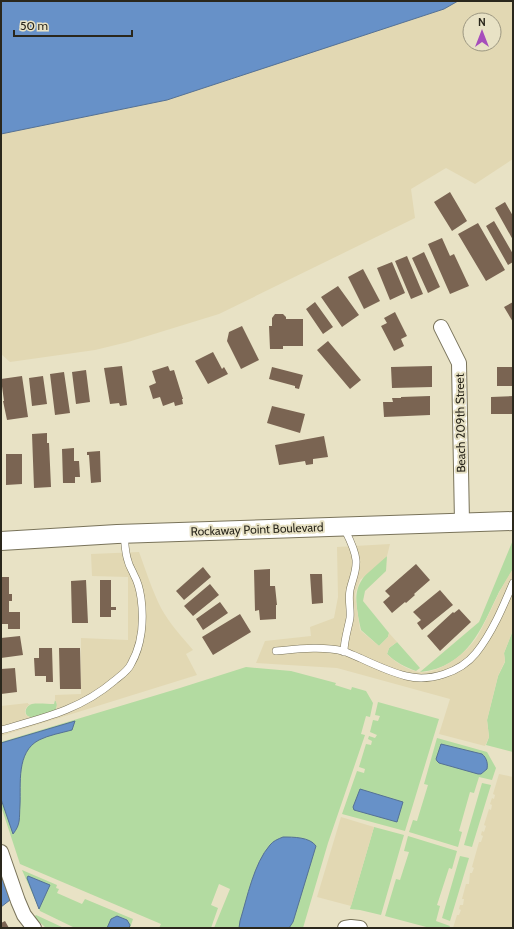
<svg xmlns="http://www.w3.org/2000/svg" width="514" height="929" font-family="Cabin,sans-serif">
	<style>
		.green { fill: #b3dba1 }
		.sand { fill: #e2d8b3; fill-rule: evenodd }
		.water { fill: #6791c8; stroke: #557194 }
		.building { fill: #7a6452 }
		.lines { fill: none; stroke-linecap: round; stroke-linejoin: round }
		.service-casing { stroke: #79735a; stroke-width: 8 }
		.minor-casing { stroke: #79735a; stroke-width: 16 }
		.tertiary-casing { stroke: #79735a; stroke-width: 20 }
		.service { stroke: #fff; stroke-width: 7 }
		.minor { stroke: #fff; stroke-width: 14 }
		.tertiary { stroke: #fff; stroke-width: 18 }
		.labels { text-anchor: middle; dominant-baseline: central; stroke-width: 4; stroke-linejoin: round; paint-order: stroke }
		.street-label { font-size: 12px; fill: #2a271c; stroke: #e8e2c5 }
	</style>
	<rect width="100%" height="100%" fill="#e8e2c5"/>
	<!-- green -->
	<path class="green" d="M513,540C513,549 514,559 513,568C513,571 502,587 499,592C481,629 468,667 420,672L479,622Z
		M387,556L386,571L365,591L363,601L389,633L388,637L379,646L361,630C352,590 354,581 387,556Z
		M513,630V752L486,745L489,737L487,720L498,676L505,662L504,653Z
		M397,642L420,668L416,671C405,667 395,662 387,654L389,648Z
		M246,667L291,671L336,683L335,685L351,690L352,687L366,691L373,703L370,717L366,716L361,734L365,735L328,843L303,928H214L230,889L219,884L211,905L218,908L211,928H159L161,924L20,864L1,806V742L180,688Z
		M55,700C58,704 57,707 55,711C48,713 38,719 30,717C23,715 25,706 32,704C38,703 47,704 54,704Z
		M378,702L439,719L405,831L342,814L357,771L364,773L365,769L359,767L366,744L371,745L372,741L368,739L369,736L375,738L377,735L370,732L373,720L378,721L380,716L375,715Z
		M437,738L487,752L496,768L492,780L479,777L474,793L470,792L459,831L462,832L458,847L409,832L413,820L417,821L428,785L424,784Z
		M482,783L491,785L472,847L464,845Z
		M374,827L404,835L381,915L360,910L350,909Z
		M408,836L457,851L452,869L449,868L437,905L440,906L436,921L450,926L449,928H430L385,916L396,879L400,880L409,852L404,851Z
		M460,856L469,858L450,921L442,918Z
		M22,870L57,885L56,888L59,889L57,893L82,904L85,899L133,919L130,928H75L40,911Z
		M36,915L64,928H46L34,917Z"/>
	<!-- sand -->
	<path class="sand" d="M458,1H513V159L475,184L446,168L411,189L415,218L219,314L128,342L95,350L10,362L1,354V134L167,100L444,9ZM470,20H494V44H470Z
		M390,544L387,556L360,580L355,594L358,616L360,630L379,646L388,637L389,633L397,642L389,648L387,654C395,662 407,670 419,672C438,675 467,653 477,637C490,615 498,590 513,569V630L504,653L505,661L498,676L487,720L489,737L485,746L439,734L450,699L337,668L256,663L265,641L311,636L310,627L334,618L338,597L337,547Z
		M139,552C146,571 152,590 161,608C169,623 182,637 193,650L186,654L197,675L1,736V706L28,703V704H30C28,706 25,708 25,712C26,723 49,713 55,711C57,707 58,704 55,700V695L81,694V638L128,640V577L92,576L91,554Z
		M499,774L513,777V928H453L457,915H459L461,910L459,909L460,905H463L464,899H462L466,884H469L470,873H472L474,868L472,867L479,842H481L483,836L481,835L482,831L484,832L486,826L484,825L489,809L491,810L492,805L490,804L492,798L494,799L495,795L493,794Z
		M341,817L374,827L351,906L317,897Z"/>
	<!-- water -->
	<path class="water" d="M1,1H458L444,9L167,100L1,134Z
		M75,721L72,730C61,733 49,735 39,740C16,752 21,784 20,805C19,819 21,824 13,834L1,799V743Z
		M441,744L482,754C487,758 488,764 487,769L481,774H478L439,763L437,761L436,759Z
		M360,789L403,802L397,822L354,810L353,807Z
		M283,837C293,837 310,837 316,846L293,922L289,928H239L240,921C247,898 254,863 270,845C273,841 278,839 283,837Z
		M1,875L10,900L1,907Z
		M28,876L50,885L39,909L27,878Z
		M117,916L127,920L130,925L129,928H107L111,919Z"/>
	<!-- building -->
	<path class="building" d="M450,192L467,221L452,231L434,202Z
		M505,202L513,216V240L495,208Z
		M494,221L513,254V262L508,265L486,226Z
		M478,223L505,270L486,281L458,234Z
		M442,238L450,256L454,254L469,286L450,294L428,244Z
		M424,252L440,287L428,293L412,258Z
		M407,256L423,294L411,299L395,261Z
		M392,262L405,293L390,300L377,268Z
		M363,269L380,301L364,309L348,277Z
		M338,286L359,315L342,327L321,297Z
		M315,302L333,327L323,334L306,309Z
		M513,302V322L504,307Z
		M395,312L407,336L401,339L404,346L394,351L381,326L387,323L384,318Z
		M275,314H283L286,317V319H303V346H283V349H270L269,326H272V318Z
		M242,326L259,360L241,369L227,341L229,332Z
		M328,341L361,380L350,389L317,350Z
		M213,352L222,369L224,367L228,374L208,384L195,361Z
		M122,366L127,405L120,406L119,403L110,404L104,368Z
		M168,366L170,371L174,370L183,399H182L183,404L175,406L174,402L163,406L160,397L153,399L149,386L156,383L152,371Z
		M432,366V387L392,388L391,367Z
		M272,367L303,375L299,389L295,388V386L269,379Z
		M497,367H513V386H497Z
		M86,370L90,402L76,404L72,372Z
		M64,372L70,413L55,415L50,374Z
		M22,376L28,417L7,420L3,401H4L1,379Z
		M43,376L47,404L32,406L29,378Z
		M430,396V415L384,417L383,402H393L392,398H401V397Z
		M513,396V414H491V397Z
		M272,406L305,414L300,433L267,423Z
		M47,433V443H49L51,487L34,488L32,434Z
		M324,436L328,457L313,459V464L306,465L305,461L279,465L275,445Z
		M74,448V461H79L80,477H75V483H63L62,449Z
		M100,451L101,482L91,483L89,455H87V452Z
		M6,454H22V484L6,485Z
		M416,564L430,580L414,594L415,595L406,603L405,602L392,613L383,602L390,596L385,591Z
		M203,567L211,577L184,600L176,591Z
		M270,569V586H275L277,605H276V619L260,620L259,610L255,611L254,570Z
		M310,574H322L323,603L312,604Z
		M1,577H9V594H12V601H9V612H20V629H8V624H1Z
		M86,580L88,623H72L71,581Z
		M100,580H111V607H116V610H111V617H100Z
		M210,584L219,595L193,616L184,606Z
		M440,590L453,605L422,630L417,623L421,620L413,612Z
		M220,602L228,613L203,630L196,619Z
		M459,609L471,622L440,651L427,636L453,612L454,613Z
		M240,614L251,632L213,655L202,637Z
		M20,636L23,655L1,658V638Z
		M39,648H52L53,682H46V676H35L34,658H39Z
		M59,648H80L81,689H60Z
		M15,668L17,692L1,694V669Z
		M5,921L9,928H1V923Z"/>
	<g class="lines">
		<!-- service casing -->
		<g class="service-casing">
			<path id="service" d="M344,528C349,538 355,549 356,560C357,571 352,580 350,590C348,600 351,609 350,618C348,629 344,640 344,652
				M276,651C298,649 322,646 343,651C349,653 355,656 360,658C375,665 390,672 406,676C429,682 460,673 476,653C492,633 503,607 513,583
				M1,730C43,718 80,710 114,681C120,676 128,671 131,664C142,645 144,620 141,598C140,591 138,582 134,575C132,570 129,566 128,561C125,553 125,543 124,534"/>
		</g>
		<!-- minor casing -->
		<g class="minor-casing">
			<path id="minor" d="M441,327L459,363L462,522
				M1,852L18,901L24,915L34,928
				M345,928L351,927L360,928"/>
		</g>
		<!-- tertiary casing -->
		<g class="tertiary-casing">
			<path id="tertiary" d="M1,541L117,534L513,521"/>
		</g>
		<!-- service -->
		<use href="#service" class="service"/>
		<!-- minor -->
		<use href="#minor" class="minor"/>
		<!-- tertiary -->
		<use href="#tertiary" class="tertiary"/>
	</g>
	<g class="labels">
		<!-- street labels -->
		<g class="street-label">
			<text transform="translate(460 423) rotate(-91)">Beach 209th Street</text>
			<text transform="translate(257 529) rotate(-2)">Rockaway Point Boulevard</text>
		</g>
	</g>
	<!-- border -->
	<rect width="514" height="929" fill="none" stroke="#2a271c" stroke-width="4"/>
	<!-- north arrow -->
	<g transform="translate(482 32)"><circle r="19" fill="#e8e2c5" stroke="#9c9781"/>
	<path d="M0-3L7 15L0 10L-7 15Z" fill="#a64ebb"/>
	<text y="-6" font-size="11" font-weight="bold" text-anchor="middle" fill="#2a271c">N</text>
	</g>
	<!-- scale -->
	<path d="M14 30v6h118v-6" fill="none" stroke="#2a271c" stroke-width="2"/>
	<text x="20" y="30" font-size="12" fill="#2a271c" stroke="#e8e2c5" stroke-width="3" paint-order="stroke">50 m</text>
</svg>
